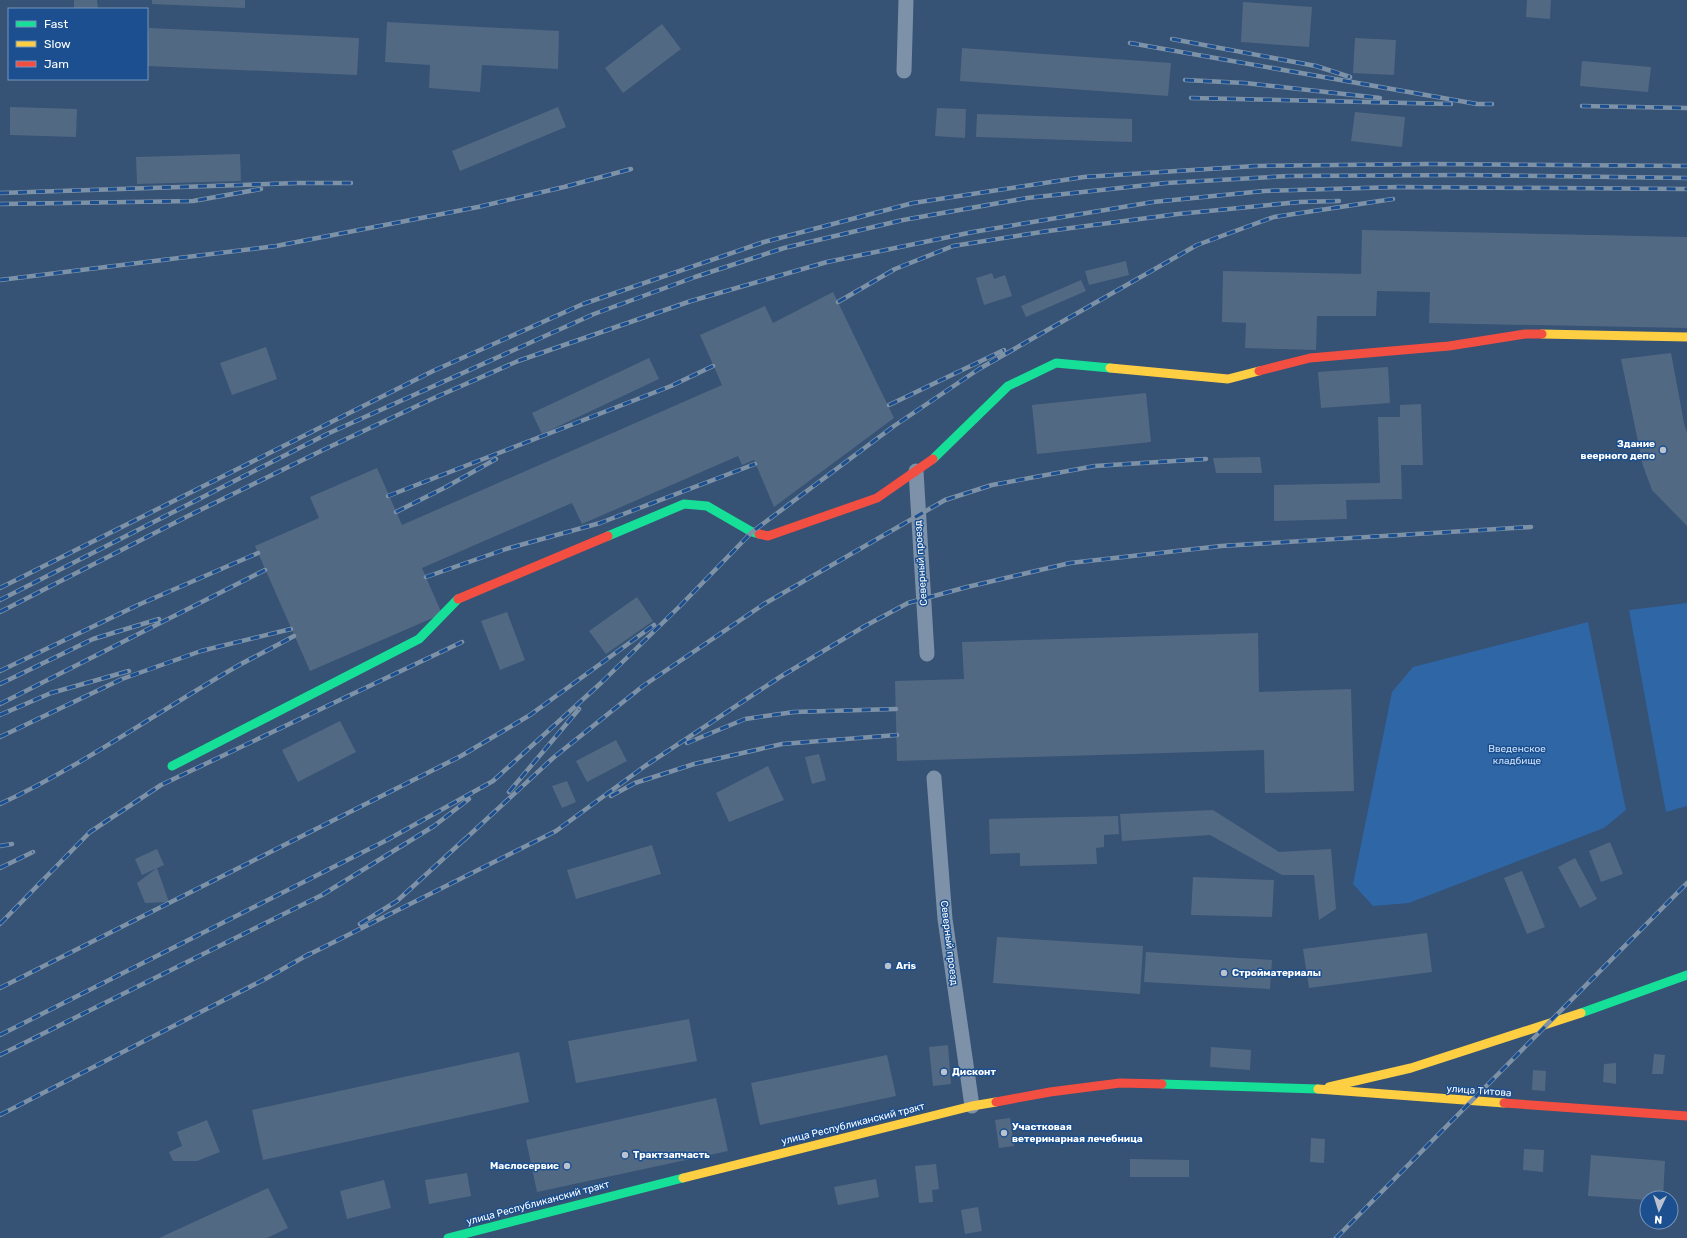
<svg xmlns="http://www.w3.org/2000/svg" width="1687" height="1238" font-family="Rubik,sans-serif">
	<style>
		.green { fill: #2f66a5 }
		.building { fill: #526984 }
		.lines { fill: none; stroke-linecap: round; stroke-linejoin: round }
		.street { stroke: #7d92a8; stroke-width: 15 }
		.fast { stroke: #16e098; stroke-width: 9 }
		.slow { stroke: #ffcf43; stroke-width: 9 }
		.jam { stroke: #f24e42; stroke-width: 9 }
		.rail-casing { stroke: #7e92a7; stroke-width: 4.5 }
		.rail { stroke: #1b4f8f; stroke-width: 3; stroke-dasharray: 9; stroke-linecap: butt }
		.poi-dot { fill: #b9c2ce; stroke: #1b4f8f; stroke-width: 1.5 }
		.labels { text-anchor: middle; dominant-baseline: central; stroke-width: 3; stroke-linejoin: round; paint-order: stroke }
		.poi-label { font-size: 10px; font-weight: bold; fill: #fff; stroke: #1b4f8f; text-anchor: start }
		.street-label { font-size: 10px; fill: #fff; stroke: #1b4f8f }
		.park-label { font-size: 10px; fill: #cfe3fa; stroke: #1b4f8f }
	</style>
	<rect width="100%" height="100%" fill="#365274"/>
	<!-- green -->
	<path class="green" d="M1687,603V806L1666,812L1629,610Z
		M1588,622L1626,810L1604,828L1409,903L1373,906L1353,884L1392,692L1413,667Z"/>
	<!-- building -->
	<path class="building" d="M74,0H97L98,9H74Z
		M152,0H245V8L152,4Z
		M1527,0H1551L1550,19L1526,17Z
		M1243,2L1312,7L1309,47L1241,42Z
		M387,22L559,31L558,69L482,65L480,92L429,88L430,65L385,62Z
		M662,24L681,49L623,93L605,68Z
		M149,28L359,38L357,75L147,66Z
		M1355,38L1396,40L1394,75L1353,73Z
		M962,48L1171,63L1168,96L960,81Z
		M1582,61L1651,67L1648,92L1580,86Z
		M10,107L77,109L76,137L10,135Z
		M558,107L566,127L460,171L452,151Z
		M937,108L966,109L965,138L935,136Z
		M1355,112L1405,117L1402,147L1351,141Z
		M977,114L1132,119V142L976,137Z
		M240,154L241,181L137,184L136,157Z
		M1362,230L1687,237V328L1429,323L1430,292L1377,291L1376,316H1317L1316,350L1245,348L1246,323L1222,322L1223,271L1361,274Z
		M1126,261L1129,275L1089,285L1085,271Z
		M992,273L994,279L1005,275L1012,296L984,305L976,278Z
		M1081,280L1086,291L1026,317L1021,306Z
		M833,292L894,418L774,507L754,460L742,465L738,456L582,524L572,503L422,568L442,614L310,671L255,546L319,518L310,497L377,468L402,525L722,385L700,335L765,306L773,323Z
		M266,347L277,379L232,395L220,363Z
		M1671,353L1684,423L1687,433V526L1652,490L1643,466L1621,359Z
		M649,358L659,379L542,434L532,413Z
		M1388,367L1390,403L1321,408L1318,372Z
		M1146,393L1151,442L1037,454L1032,405Z
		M1421,404L1423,465H1401L1402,499L1346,500L1347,519L1274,521V485L1380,483L1378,417H1400V405Z
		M1260,457L1262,473H1216L1213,458Z
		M637,597L653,621L606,654L589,631Z
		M507,612L525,660L500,670L481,621Z
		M1258,633L1259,692L1351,689L1354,791L1265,793L1264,750L897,761L895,681L964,679L962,642Z
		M340,721L356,752L298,782L282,750Z
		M616,740L627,761L587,782L576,761Z
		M819,754L826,780L812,784L805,757Z
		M768,766L784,800L729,822L716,793Z
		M567,781L576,802L562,808L552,786Z
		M1213,810L1279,852L1331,849L1336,909L1319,920L1314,875H1282L1210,835L1122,841L1120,814Z
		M1118,816L1119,834L1104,835V847L1096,848L1097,864L1020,866V853L990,854L989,819Z
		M1610,842L1623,874L1601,882L1589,851Z
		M652,845L661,874L576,899L567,870Z
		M157,849L164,865L142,875L135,859Z
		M1575,858L1597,899L1580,908L1558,867Z
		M157,868L169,902L145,903L137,883Z
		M1522,871L1545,927L1527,934L1504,878Z
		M1193,877L1274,880L1272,917L1191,915Z
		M1427,933L1432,972L1309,988L1303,949Z
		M997,937L1143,946L1140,994L993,983Z
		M1146,952L1272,960L1270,989L1144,982Z
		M689,1019L697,1061L576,1083L568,1041Z
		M948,1045L951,1084L933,1086L929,1047Z
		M1211,1047L1251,1050L1250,1070L1210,1067Z
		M519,1052L529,1102L263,1160L252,1110Z
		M1654,1054L1665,1055L1663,1074H1652Z
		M887,1055L896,1096L760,1125L751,1083Z
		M1616,1063V1084L1603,1082L1604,1064Z
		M1533,1070L1546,1071L1545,1091L1532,1090Z
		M716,1098L728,1151L537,1192L526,1140Z
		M1010,1118L1014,1146L999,1148L995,1120Z
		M207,1120L220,1152L197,1161H173L169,1152L182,1146L177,1132Z
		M1311,1138L1325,1139L1324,1163L1310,1162Z
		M1524,1149L1544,1150L1543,1172L1523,1170Z
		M1591,1155L1665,1161L1663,1198H1647V1200L1588,1196Z
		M1130,1159L1189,1160V1177H1130Z
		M936,1164L939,1189L932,1190L933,1202L919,1203L915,1166Z
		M467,1173L471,1196L429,1204L425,1180Z
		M876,1179L879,1197L838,1205L834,1187Z
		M384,1180L391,1208L347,1219L340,1191Z
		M268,1188L288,1228L267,1238H159Z
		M978,1207L982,1231L965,1234L961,1210Z"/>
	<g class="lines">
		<!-- street -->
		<path class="street" d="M904,71L906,0
			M916,471L927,654
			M934,778L945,919L972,1106"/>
		<!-- fast -->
		<path class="fast" d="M933,459L1008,386L1056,363L1110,368
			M608,536L684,504L707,506L752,532L759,534
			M172,766L419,639L458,599
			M1581,1013L1687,975
			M1162,1084L1318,1089
			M448,1238L683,1178"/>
		<!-- slow -->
		<path class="slow" d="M1542,334L1687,337
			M1110,368L1228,379L1259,371
			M1329,1087L1411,1068L1581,1013
			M1318,1089L1504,1103
			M683,1178L972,1106L996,1102"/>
		<!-- jam -->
		<path class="jam" d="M1259,371L1310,358L1449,346L1525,334H1542
			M759,534L768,536L877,498L933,459
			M458,599L608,536
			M996,1102L1050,1092L1120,1083L1162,1084
			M1504,1103L1687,1116"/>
		<!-- rail casing -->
		<g class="rail-casing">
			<path id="rail" d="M1172,39L1316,66L1350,77
				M1130,43L1477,104H1492
				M1185,80L1245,83L1380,98
				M1191,98L1451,104
				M1582,106L1687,108
				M0,193L297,183H351
				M0,204L193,201L261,189
				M0,280L276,246L478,207L564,187L631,169
				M838,302L895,269L953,246L1048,231L1178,214L1299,202L1339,201
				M889,405L1004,350
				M388,496L671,386L713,366
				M396,512L446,487L496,459
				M426,577L506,549L600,523L755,464
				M0,588L433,371L583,304L764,242L913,203L1084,177L1255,166L1428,164L1687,166
				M0,600L327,434L594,314L695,277L784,248L903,220L1027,198L1166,183L1289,176L1464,175L1687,178
				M0,612L188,516L325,449L434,398L518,361L691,301L827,262L973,232L1153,202L1264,191L1398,187L1687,189
				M0,671L138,605L258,553
				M0,684L93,639L159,619
				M0,704L265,570
				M0,715L51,693L129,671
				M0,737L122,679L201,651L291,629
				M687,743L745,719L794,712L896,709
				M509,792L579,709
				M611,796L635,783L694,764L782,744L897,735
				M0,804C84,765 160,710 241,664C258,655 276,646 294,636
				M463,841L553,758L643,686L764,604L945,500L992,485L1095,466L1206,459
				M0,846L12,844
				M0,868L33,852
				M0,924L90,832L161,785L462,642
				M360,924L397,901L466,838
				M304,957L556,831L645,766L780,677L865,626L908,603L967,587L1070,563L1221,546L1531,527
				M0,988L461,756L530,715L654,625
				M0,1035L387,840L493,781L602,682L681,605L752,532L894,426L979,369L1197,245L1274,217L1393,199
				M0,1055L322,895L434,826L469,799
				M0,1115L267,978L309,954
				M1336,1238L1687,883"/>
		</g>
		<!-- rail -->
		<use href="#rail" class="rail"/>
	</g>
	<!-- markers -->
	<g class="poi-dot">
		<circle cx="1663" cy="450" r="4"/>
		<circle cx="888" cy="966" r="4"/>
		<circle cx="1224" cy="973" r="4"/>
		<circle cx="944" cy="1072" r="4"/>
		<circle cx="1004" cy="1133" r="4"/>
		<circle cx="625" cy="1155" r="4"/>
		<circle cx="567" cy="1166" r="4"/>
	</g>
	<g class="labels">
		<!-- poi labels -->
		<g class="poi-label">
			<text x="1655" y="444" text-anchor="end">Здание<tspan x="1655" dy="12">веерного депо</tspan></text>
			<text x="896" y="966">Aris</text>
			<text x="1232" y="973">Стройматериалы</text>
			<text x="952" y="1072">Дисконт</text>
			<text x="1012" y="1127">Участковая<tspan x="1012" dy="12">ветеринарная лечебница</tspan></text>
			<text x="633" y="1155">Трактзапчасть</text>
			<text x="559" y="1166" text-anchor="end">Маслосервис</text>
		</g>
		<!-- street labels -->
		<g class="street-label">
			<text transform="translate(921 563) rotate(-94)">Северный проезд</text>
			<text transform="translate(949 943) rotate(83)">Северный проезд</text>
			<text transform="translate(1479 1091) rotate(4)">улица Титова</text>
			<text transform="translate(853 1124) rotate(-14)">улица Республиканский тракт</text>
			<text transform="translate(538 1203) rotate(-15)">улица Республиканский тракт</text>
		</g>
		<!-- park labels -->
		<g class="park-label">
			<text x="1517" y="749">Введенское<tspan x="1517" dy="12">кладбище</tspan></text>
		</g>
	</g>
	<!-- legend -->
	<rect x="8" y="8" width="140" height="72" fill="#1b4f8f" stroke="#7695bc"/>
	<rect x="16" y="21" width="20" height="6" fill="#16e098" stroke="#7695bc"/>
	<text x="44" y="28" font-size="12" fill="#ffffff">Fast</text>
	<rect x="16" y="41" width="20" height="6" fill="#ffcf43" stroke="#7695bc"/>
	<text x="44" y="48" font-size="12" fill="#ffffff">Slow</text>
	<rect x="16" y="61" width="20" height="6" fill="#f24e42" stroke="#7695bc"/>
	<text x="44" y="68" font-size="12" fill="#ffffff">Jam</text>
	<!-- north arrow -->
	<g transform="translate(1659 1210) rotate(184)"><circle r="19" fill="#1b4f8f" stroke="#7695bc"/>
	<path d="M0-3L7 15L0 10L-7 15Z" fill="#b9c2ce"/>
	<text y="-6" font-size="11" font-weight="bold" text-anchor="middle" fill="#ffffff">N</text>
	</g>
</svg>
